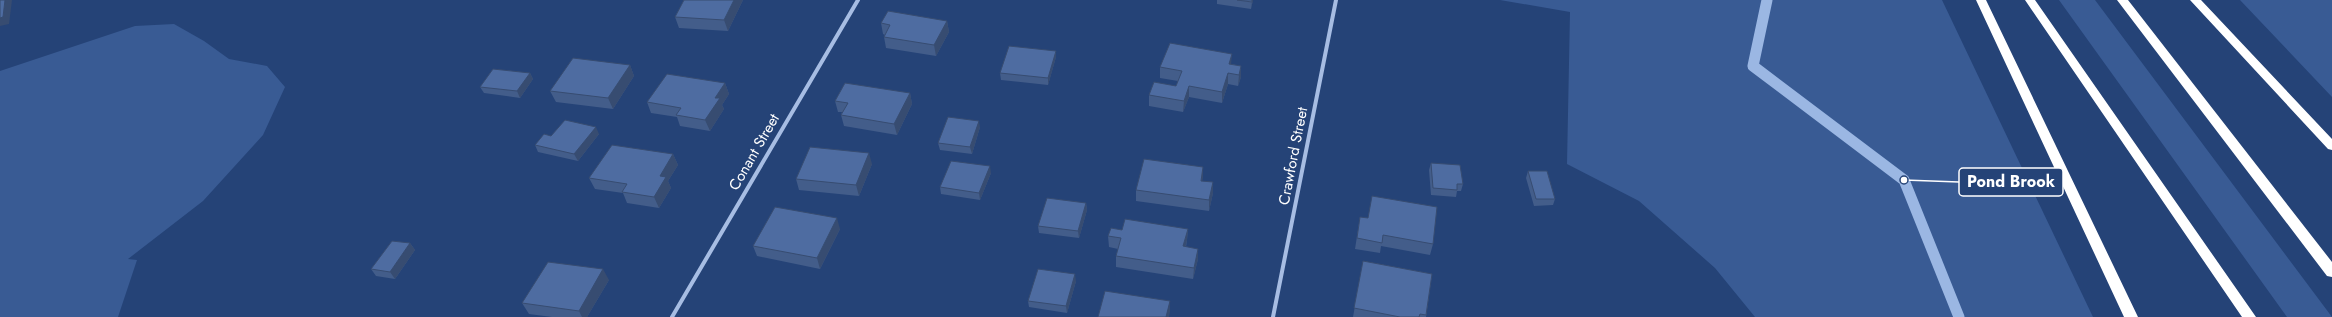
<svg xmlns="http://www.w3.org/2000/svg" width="2332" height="317" font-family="Jost,sans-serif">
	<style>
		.green { fill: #395b94 }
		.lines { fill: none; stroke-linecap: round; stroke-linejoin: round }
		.stream { stroke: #9bb7e3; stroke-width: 11 }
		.minor { stroke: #a7bde3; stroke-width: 4 }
		.motorway { fill: #fff; fill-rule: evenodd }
		.wall { fill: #435d8a }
		.shaded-wall { fill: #374c71 }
		.building { fill: #4e6ca1; stroke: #374c71 }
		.labels { text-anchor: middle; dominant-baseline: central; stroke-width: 3.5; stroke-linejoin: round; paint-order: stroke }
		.street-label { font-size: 15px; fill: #fff; stroke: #254377 }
		.leader { fill: none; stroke: #fff; stroke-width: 1.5 }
		.callout-dot { fill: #fff; stroke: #254377; stroke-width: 1.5 }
		.callout { fill: #254377; stroke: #fff; stroke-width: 1.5 }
		.callout-label { font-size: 16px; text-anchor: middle; font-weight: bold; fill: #fff }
	</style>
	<rect width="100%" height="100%" fill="#254377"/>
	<!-- green -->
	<path class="green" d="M1500,0H1942L2093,317H1755L1715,268L1639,201L1567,164L1570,12Z
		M2059,0H2095L2332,317H2287Z
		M2240,0H2332V97Z
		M174,24L204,41L229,59L267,66L285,87L263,135L203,201L128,259L137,260L118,317H0V71L135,26Z"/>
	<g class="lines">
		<!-- stream -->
		<path class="stream" d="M1767,0L1753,66L1904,180L1959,317"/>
		<!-- minor -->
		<path class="minor" d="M672,317L858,0
			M1273,317L1336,0"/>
		<!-- motorway -->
		<path class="motorway" d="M1976,0H1986L2138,317H2124Z
			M2025,0H2035L2256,317H2242Z
			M2117,0H2128L2332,262V277L2327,276Z
			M2190,0H2201L2332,139V150L2328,149Z"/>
	</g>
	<!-- wall -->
	<path class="wall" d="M684,0H743L728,31L679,28L675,17Z
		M1217,0H1253L1251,9L1217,4Z
		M947,21L949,32L936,56L886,48L884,37L885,35L883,34L881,23Z
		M1056,51V57L1048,85L1001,80L1000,73Z
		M1231,64L1241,66V77L1238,86L1228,84L1222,103L1189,97L1183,112L1149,106V95L1176,86L1178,81L1160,78V67Z
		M630,65L634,76L613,109L556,102L550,91Z
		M530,73L533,79L520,98L484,93L480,87Z
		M725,83L729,94L722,105L724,109L710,131L680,126L677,117L651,113L647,102Z
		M910,93L912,104L897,135L844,126L841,115L842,112H838L835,101Z
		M980,127L972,154L940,150L938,143Z
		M599,134L578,161L538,152L535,145L551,136Z
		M673,154L678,165L668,181L671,188L659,208L627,203L623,193L595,189L589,178Z
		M1431,163L1463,184L1461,191H1457L1456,197L1431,195L1429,170Z
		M872,164L859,196L799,190L796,179Z
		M1203,167L1202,181L1213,193L1209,211L1136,201V190Z
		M1528,171L1555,199L1553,205L1534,206L1526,178Z
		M991,173L980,200L941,194L940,187Z
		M1086,203L1087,210L1079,238L1039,233L1038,226Z
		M1360,217L1433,244L1430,255L1381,246L1380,253L1355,249Z
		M840,229L820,269L757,256L753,246Z
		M1188,229L1187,240L1186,247L1198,259L1193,279L1116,267V256L1118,249L1109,247L1108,236L1122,230Z
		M410,243L415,250L395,279L376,276L371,269Z
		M1363,261L1432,274L1426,317H1353Z
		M609,280L587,317H552L529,314L522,303Z
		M1076,281L1067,313L1029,307L1028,301Z"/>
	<!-- shaded-wall -->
	<path class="shaded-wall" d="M5,0H12L9,24L0,26V18Z
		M734,0H743L728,31L724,20Z
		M1252,0H1253L1251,9L1252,2Z
		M947,21L949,32L936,56L934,45Z
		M1056,51V57L1048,85V78Z
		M1232,54L1231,65L1228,75L1229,64Z
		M630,65L634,76L613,109L608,98Z
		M1241,66V77L1238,86L1239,75Z
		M530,73L533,79L520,98L517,91Z
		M1228,73V84L1222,103V92Z
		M725,83L729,94L722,105L724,109L710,131L705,120L715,98Z
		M1189,86V97L1183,112L1184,101Z
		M910,93L912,104L897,135L894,124Z
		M979,121L980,127L972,154L970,147Z
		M596,127L599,134L578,161L574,154Z
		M869,153L872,164L859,196L856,185Z
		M673,154L678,165L668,181L671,188L659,208L654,197L660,176Z
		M990,166L991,173L980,200L979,193Z
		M1203,167V178L1200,192L1201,181Z
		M1213,182V193L1209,211V200Z
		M1086,203L1087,210L1079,238L1078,231Z
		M837,218L840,229L820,269L817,258Z
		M1188,229L1187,240L1183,257V246Z
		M410,243L415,250L395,279L390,272Z
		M1198,249V259L1193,279L1194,268Z
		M603,269L609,280L587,317H582L579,311Z
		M1075,274L1076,281L1067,313L1066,306Z
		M1170,301V312L1169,317H1166Z"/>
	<!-- building -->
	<path class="building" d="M0,0H5L3,17L0,18Z
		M684,0H734L724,20L675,17Z
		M1237,0H1252V2Z
		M888,11L947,21L934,45L884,37L890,25L881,23Z
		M1170,43L1232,54L1229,64L1241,66L1239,75L1228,73L1222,92L1189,86L1184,101L1149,95L1154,82L1176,86L1182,71L1160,67Z
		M1009,46L1056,51L1048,78L1000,73Z
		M573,58L630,65L608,98L550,91Z
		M493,69L530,73L517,91L480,87Z
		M667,74L725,83L715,98H720L705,120L676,115L681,108L647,102Z
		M845,83L910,93L894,124L841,115L848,103L835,101Z
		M948,117L979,121L970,147L938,143Z
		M565,120L596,127L574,154L535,145L544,134L551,136Z
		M612,145L673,154L660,176L666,177L654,197L622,192L627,184L589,178Z
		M810,147L869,153L856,185L796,179Z
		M1144,159L1203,167L1201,181L1213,182L1209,200L1136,190Z
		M951,161L990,166L979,193L940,187Z
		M1431,163L1460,165L1463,184H1457V190L1433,188Z
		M1528,171H1547L1555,199H1536Z
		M1372,196L1437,207L1433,244L1383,235L1382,243L1357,238L1360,217L1368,218Z
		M1047,198L1086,203L1078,231L1038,226Z
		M775,207L837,218L817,258L753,246Z
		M1125,219L1188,229L1183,246L1198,249L1194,268L1116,256L1121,238L1108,236L1111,228L1122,230Z
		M392,241L410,243L390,272L371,269Z
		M1363,261L1432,274L1426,315L1420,314L1419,317H1400L1354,308Z
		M548,262L603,269L579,311L522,303Z
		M1038,269L1075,274L1066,306L1028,301Z
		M1105,291L1170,301L1166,317H1098Z"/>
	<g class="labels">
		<!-- street labels -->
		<g class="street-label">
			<text transform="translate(754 152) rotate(-60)">Conant Street</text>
			<text transform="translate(1293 156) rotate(-79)">Crawford Street</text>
		</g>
	</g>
	<!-- callouts -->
	<path class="leader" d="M1904 180L1959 182"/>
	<circle class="callout-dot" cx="1904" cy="180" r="4"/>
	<rect class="callout" x="1959" y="168" width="104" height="28" rx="4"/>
	<g class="callout-label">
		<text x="2011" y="187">Pond Brook</text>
	</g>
</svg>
